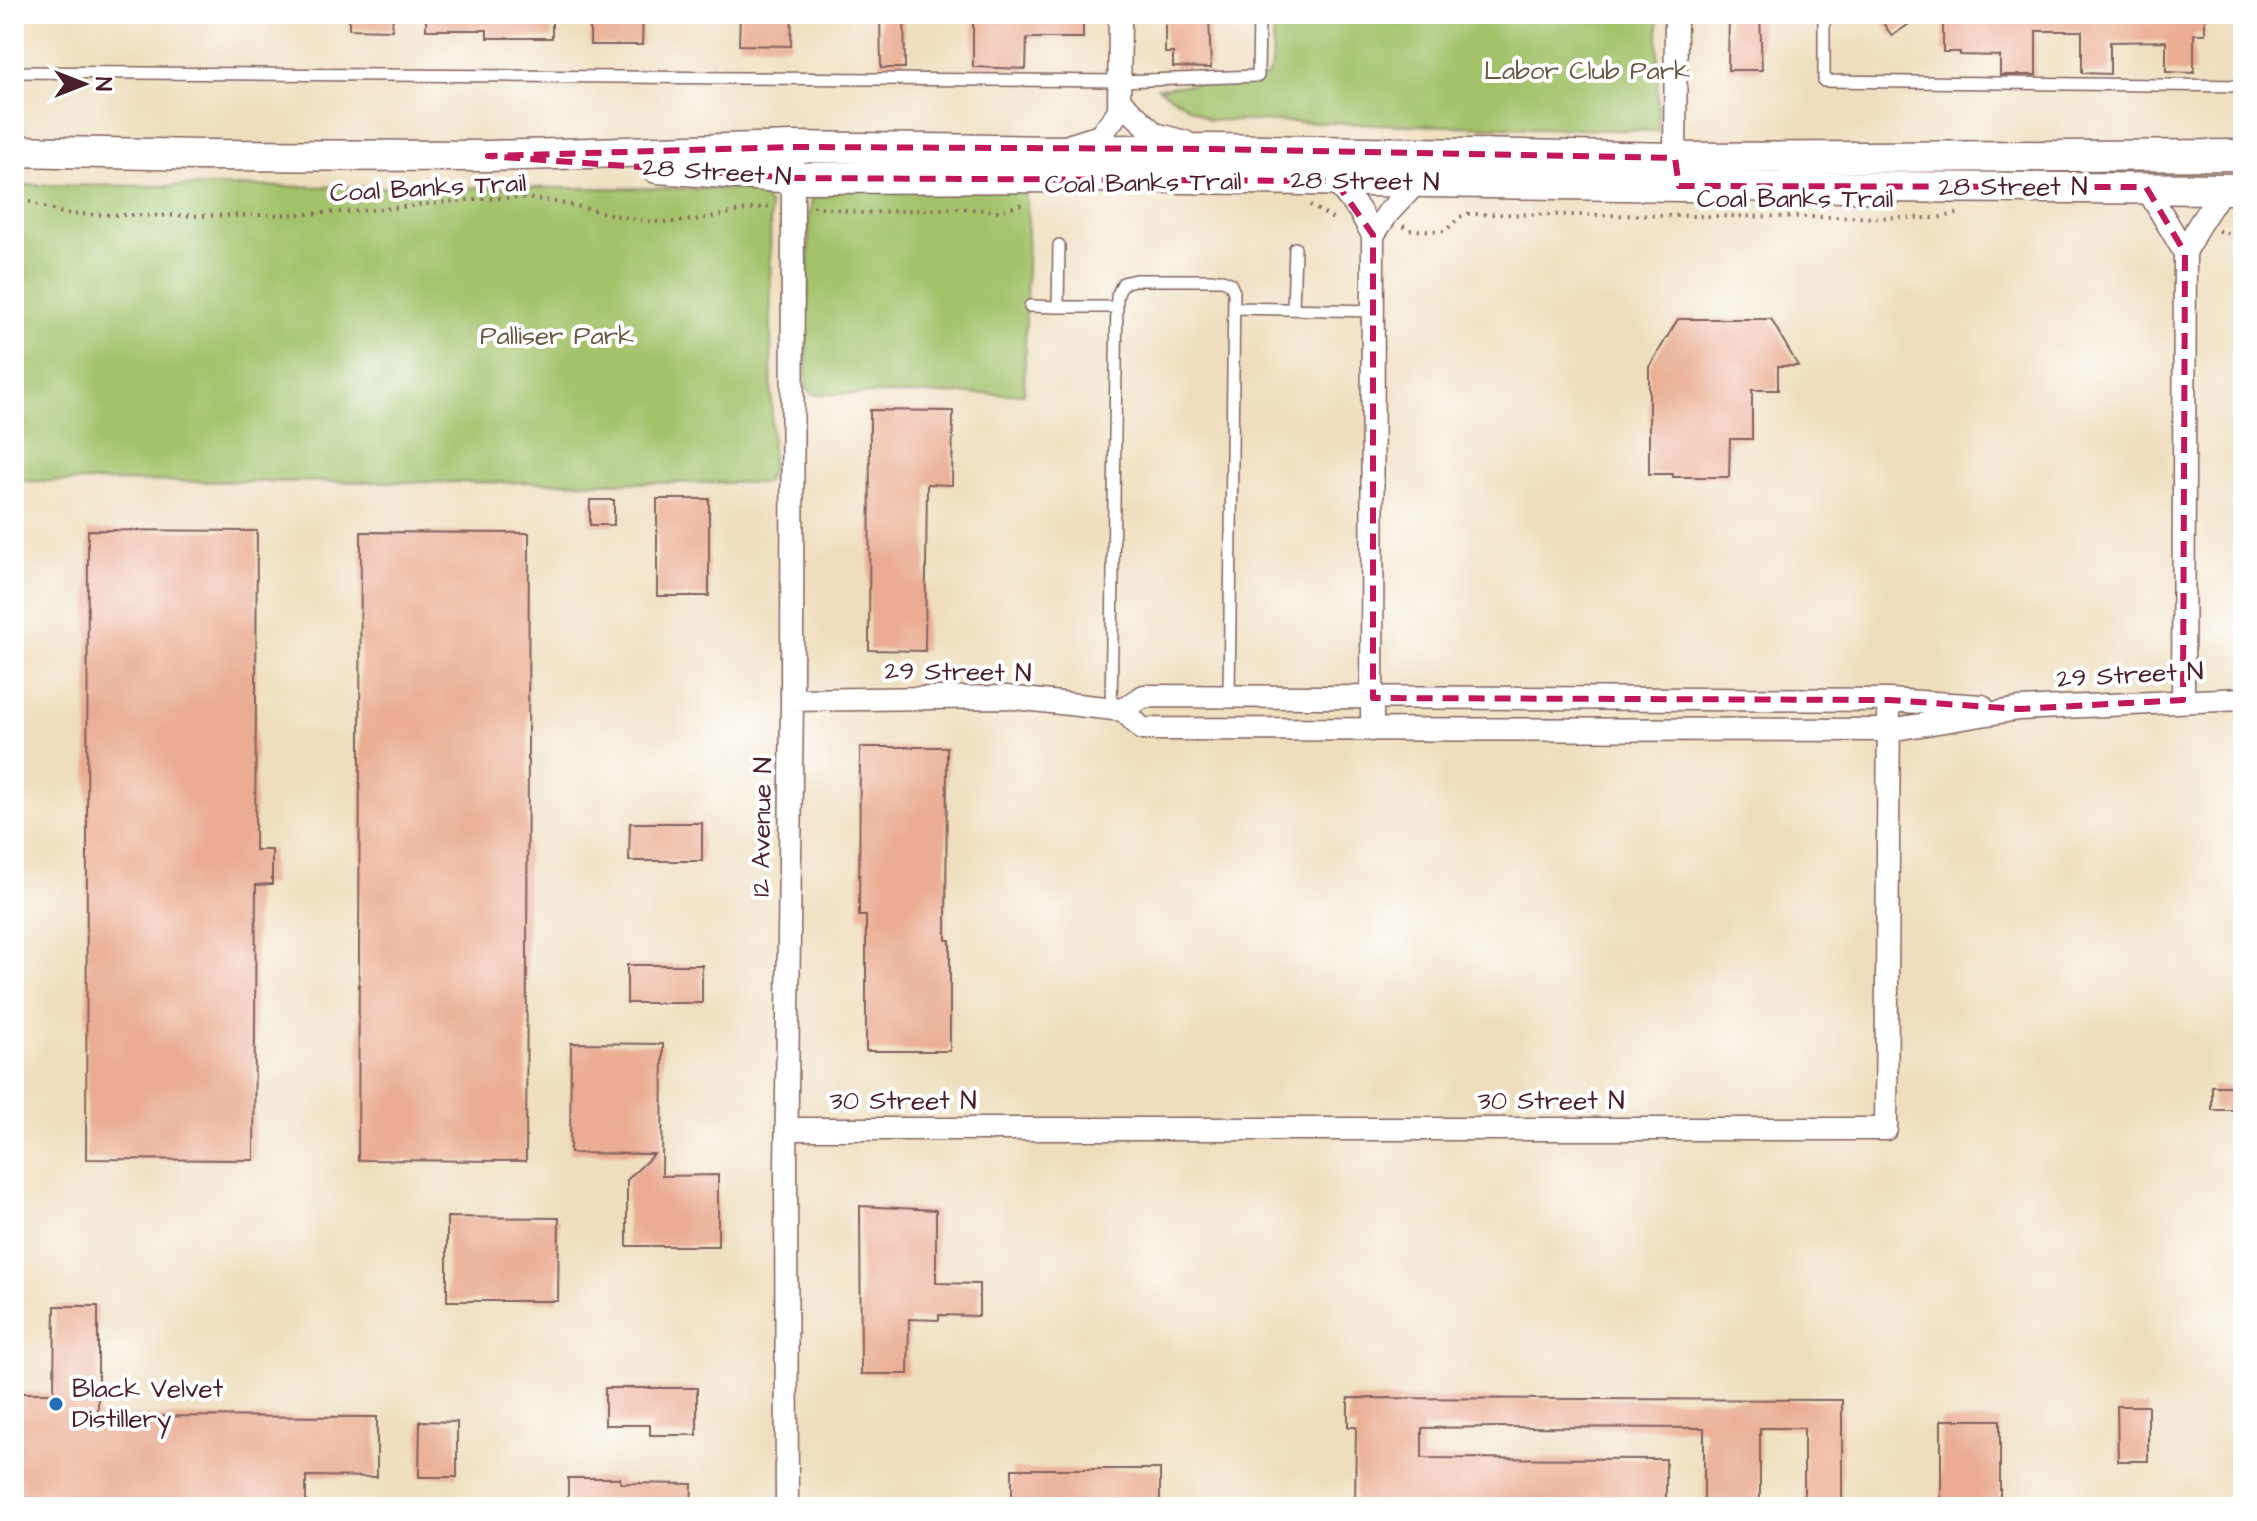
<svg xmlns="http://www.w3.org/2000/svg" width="2257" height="1521" font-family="'Architects Daughter',sans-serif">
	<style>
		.green { fill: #a3c26b; stroke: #76704b; stroke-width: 2 }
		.building { fill: #eaad93 }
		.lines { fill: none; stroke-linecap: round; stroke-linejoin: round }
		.lane-casing { stroke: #83625e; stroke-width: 14 }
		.street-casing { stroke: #83625e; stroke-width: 25 }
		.secondary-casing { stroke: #83625e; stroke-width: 33 }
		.path { stroke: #83625e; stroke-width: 4; stroke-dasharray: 2 6; stroke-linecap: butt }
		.lane { stroke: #fff; stroke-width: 11 }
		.street { stroke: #fff; stroke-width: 22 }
		.secondary { stroke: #fff; stroke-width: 30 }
		.marked { fill: none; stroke: #c2185b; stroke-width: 6; stroke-dasharray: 16 10; stroke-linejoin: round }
		.poi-dot { fill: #1f6fb2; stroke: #fff; stroke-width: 3 }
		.labels { text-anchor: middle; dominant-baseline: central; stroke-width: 8; stroke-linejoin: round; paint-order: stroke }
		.park-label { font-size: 26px; fill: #695841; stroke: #fff }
		.street-label { font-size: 26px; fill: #4a1f2b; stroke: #fff }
		.poi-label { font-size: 26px; fill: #4a1f2b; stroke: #fff; text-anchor: start }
	</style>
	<rect width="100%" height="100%" fill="#fff"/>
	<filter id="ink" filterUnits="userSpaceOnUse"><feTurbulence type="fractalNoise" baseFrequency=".0125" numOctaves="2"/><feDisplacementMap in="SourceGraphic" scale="16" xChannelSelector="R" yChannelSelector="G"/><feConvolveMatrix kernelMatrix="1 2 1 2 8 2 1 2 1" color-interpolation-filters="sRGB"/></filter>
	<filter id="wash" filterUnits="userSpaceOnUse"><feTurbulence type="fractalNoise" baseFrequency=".006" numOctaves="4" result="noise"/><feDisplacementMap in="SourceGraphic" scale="32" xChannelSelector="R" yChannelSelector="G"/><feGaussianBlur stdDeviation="1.8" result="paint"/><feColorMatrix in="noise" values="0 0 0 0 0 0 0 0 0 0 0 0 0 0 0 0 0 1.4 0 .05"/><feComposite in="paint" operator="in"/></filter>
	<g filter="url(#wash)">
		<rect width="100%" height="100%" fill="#eedebd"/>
		<!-- green -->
		<path class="green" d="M1274,14H1658V131L1209,120L1158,88L1266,77L1272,67Z
			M14,185L755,189L770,206L772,470L765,483L14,481Z
			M1025,186L1028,223L1024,394H812L806,386L809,217L813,196L827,187Z"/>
		<g id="blocks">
			<!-- building -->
			<path class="building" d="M349,14H393L392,30L349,29Z
				M426,14H552V38H487V30H426Z
				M590,14H643L642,45H590Z
				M740,14H792L791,46L739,45Z
				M880,14H904L905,68H881Z
				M973,14H1083V38H1027L1026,69L973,67Z
				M1729,14H1760L1762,70H1728Z
				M1877,14H1923L1892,36Z
				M1949,14H2205V34H2194V73L2166,72V41L2110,42V74L2082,73V31H2036V75H2000V56L1960,55V52H1943V15Z
				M1165,16H1209L1211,68L1173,67V53H1165Z
				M1678,319H1771L1798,366H1778V390H1752V439H1730L1729,477H1673V474H1649V367Z
				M870,410L953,411L952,485L927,484L925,651L869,650Z
				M657,499H709V596H657Z
				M590,500H614V525H590Z
				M88,530L257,531L255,850H272V884L256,885L254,1160L86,1159Z
				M361,532L529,533L526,1161L358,1160Z
				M860,747H947L946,940H950V1051H866V916H859Z
				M630,823H702V861H629Z
				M627,965H702V1003H627Z
				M571,1043L663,1044L662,1176L718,1175V1246H627V1180L654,1154L570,1153Z
				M2212,1086H2243V1110H2212Z
				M860,1206L936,1210V1283L979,1284V1316L939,1315V1320L909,1319L908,1374H861Z
				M447,1217L559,1218L558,1301H447Z
				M55,1306H98V1416L377,1417V1477L306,1476V1507H14V1393H54Z
				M605,1388H697V1435H650V1425H605Z
				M1348,1398L1842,1400V1507H1804V1428H1760V1507H1704V1428L1496,1427L1422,1428V1458L1666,1459V1507H1355L1356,1427H1348Z
				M2117,1406H2148V1461H2118Z
				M1941,1420H2000V1507H1941Z
				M420,1421L457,1422V1477H419Z
				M1012,1469H1160V1507H1012Z
				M568,1478H620V1483L692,1484L691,1507H568Z"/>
		</g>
	</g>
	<g filter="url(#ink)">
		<use href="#blocks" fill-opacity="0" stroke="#83625e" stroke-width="2"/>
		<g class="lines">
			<!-- lane casing -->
			<g class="lane-casing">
				<path id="lane" d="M1824,14V81L2243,86
					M14,72L1120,81L1258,76L1259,14
					M1059,245L1058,307H1117
					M1030,306L1058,307
					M1234,308L1373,311
					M1293,309L1295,248
					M1111,710L1117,296L1123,283L1135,280H1222L1230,283L1234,292L1229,697"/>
			</g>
			<!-- street casing -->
			<g class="street-casing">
				<path id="street" d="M1676,14L1675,158L1677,173
					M1120,101L1155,134L1185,142
					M1071,145L1100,136L1119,111L1120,14
					M1335,181L1359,210L1373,235L1372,730
					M2146,187L2185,253
					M1373,235L1388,213L1417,182
					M792,700L1006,697L1123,710
					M2183,700L2185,253L2197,228L2223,188
					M1123,710L1142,729L1889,730L2019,709L2243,699
					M1123,710L1144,696L1889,700L1982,706
					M787,1129H1886L1889,700
					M787,1507L786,1170L792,700L793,164"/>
			</g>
			<!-- secondary casing -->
			<g class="secondary-casing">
				<path id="secondary" d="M14,151L197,155L488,156L793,147L1052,151L1212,149L1675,158L2243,155
					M657,168L793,178L1119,177L1679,186L2243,189"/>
			</g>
			<!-- path -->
			<path class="path" d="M14,196L61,213L76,214C166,216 254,217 344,212C401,209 457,198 514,198C557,198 598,213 639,220C685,228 727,211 772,206
				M1310,205L1333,219L1337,217
				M813,206L863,213L958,208L1000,211L1026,203
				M1403,226L1409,230L1445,231L1460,217L1468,214L1937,218L1961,213
				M2218,231L2235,235L2243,233"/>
			<!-- lane -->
			<use href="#lane" class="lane"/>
			<!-- street -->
			<use href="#street" class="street"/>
			<!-- secondary -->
			<use href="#secondary" class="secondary"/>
		</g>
	</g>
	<!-- marked area -->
	<path class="marked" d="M793,147L1212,149L1675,158L1679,186L2146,187L2185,253L2183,700L2019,709L1889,700L1373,698V235L1335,181L793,178L488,156Z"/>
	<!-- markers -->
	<circle class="poi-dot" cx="56" cy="1404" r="8"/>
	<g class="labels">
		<!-- park labels -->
		<g class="park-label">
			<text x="1587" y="71">Labor Club Park</text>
			<text x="557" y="336">Palliser Park</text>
		</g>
		<!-- street labels -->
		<g class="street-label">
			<text transform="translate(717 172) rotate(4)">28 Street N</text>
			<text transform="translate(1365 181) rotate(1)">28 Street N</text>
			<text transform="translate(1143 183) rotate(-1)">Coal Banks Trail</text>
			<text x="2013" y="187">28 Street N</text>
			<text transform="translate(428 188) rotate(-3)">Coal Banks Trail</text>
			<text x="1795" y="199">Coal Banks Trail</text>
			<text transform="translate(958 672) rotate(1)">29 Street N</text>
			<text transform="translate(2130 675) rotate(-3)">29 Street N</text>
			<text transform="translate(762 827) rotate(-89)">12 Avenue N</text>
			<text x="903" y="1101">30 Street N</text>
			<text x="1551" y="1101">30 Street N</text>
		</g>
		<!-- poi labels -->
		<g class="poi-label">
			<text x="72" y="1389">Black Velvet<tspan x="72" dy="30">Distillery</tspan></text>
		</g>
	</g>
	<!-- margin -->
	<rect width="2257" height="1521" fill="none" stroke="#fff" stroke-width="48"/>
	<!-- north arrow -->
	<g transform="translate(84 84) rotate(90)" stroke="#ffffff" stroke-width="6" paint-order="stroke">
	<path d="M0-6L14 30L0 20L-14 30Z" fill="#4a1f2b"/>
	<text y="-12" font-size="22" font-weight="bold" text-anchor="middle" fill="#4a1f2b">N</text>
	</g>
</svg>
